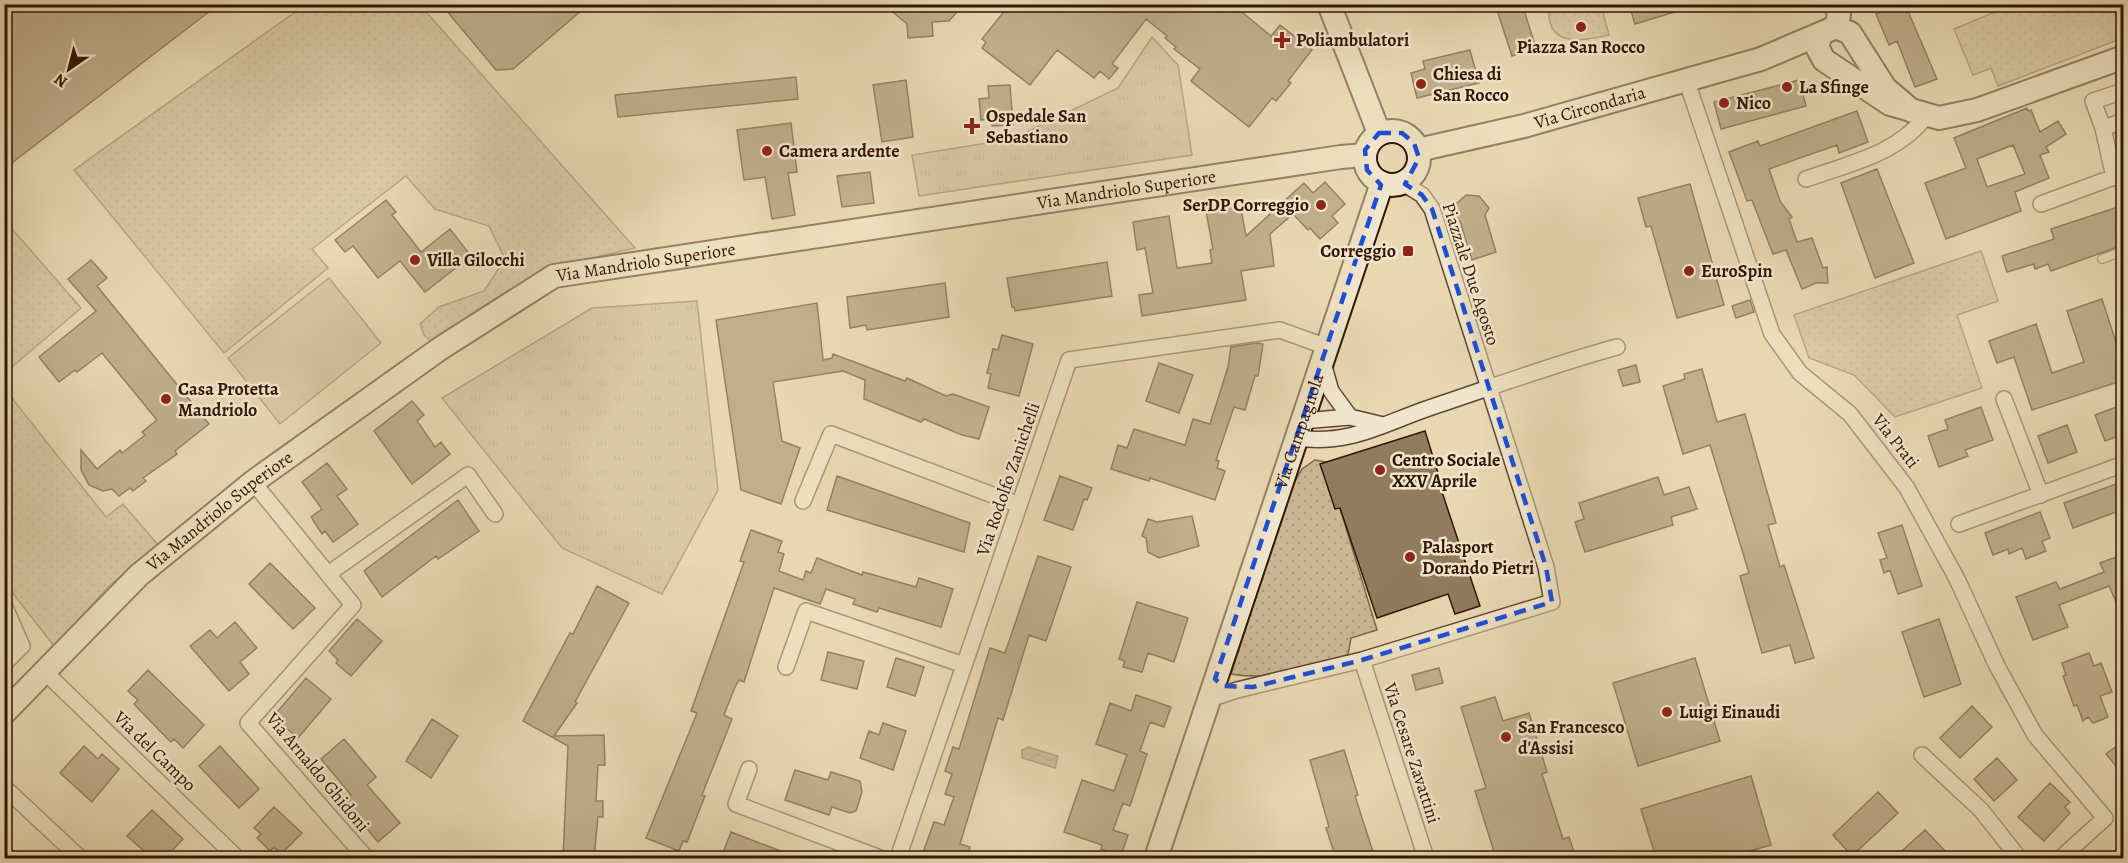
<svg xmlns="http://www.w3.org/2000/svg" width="2128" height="863" font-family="Alegreya,serif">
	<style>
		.grass { fill: url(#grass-dots); stroke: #7e664c; stroke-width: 1.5 }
		.park { fill: url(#park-tufts); stroke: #7e664c; stroke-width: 1.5 }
		.garden { fill: #c9b794; stroke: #7e664c; stroke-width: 1.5 }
		.water { fill: url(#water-waves); stroke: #7a6349; stroke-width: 1.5 }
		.building { fill: #917b5e; stroke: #331604; stroke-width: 1.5; fill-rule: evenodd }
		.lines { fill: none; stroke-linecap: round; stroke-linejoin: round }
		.lane-casing { stroke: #604630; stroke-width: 10 }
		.street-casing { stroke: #604630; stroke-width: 18 }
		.secondary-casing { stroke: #331604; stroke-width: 26 }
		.lane { stroke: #f0e6cd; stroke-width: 8 }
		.street { stroke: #f0e6cd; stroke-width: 15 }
		.secondary { stroke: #f0e6cd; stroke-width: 22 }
		.marked { fill: none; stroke: #1d4ed8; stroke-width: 4.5; stroke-dasharray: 12 8; stroke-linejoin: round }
		.poi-dot { fill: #8f2418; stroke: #f0e6cd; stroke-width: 2 }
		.labels { text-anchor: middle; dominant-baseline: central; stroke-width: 5; stroke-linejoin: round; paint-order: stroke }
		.poi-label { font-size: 18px; font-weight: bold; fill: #331604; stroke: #f0e6cd; text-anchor: start }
		.street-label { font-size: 18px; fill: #331604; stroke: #f0e6cd }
	</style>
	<defs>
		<pattern id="grass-dots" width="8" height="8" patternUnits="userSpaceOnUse" patternTransform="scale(1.5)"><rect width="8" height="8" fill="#c9b794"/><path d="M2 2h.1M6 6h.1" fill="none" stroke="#ad9d7e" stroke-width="1.8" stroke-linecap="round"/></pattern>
		<pattern id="park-tufts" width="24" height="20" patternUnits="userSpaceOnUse" patternTransform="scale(1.5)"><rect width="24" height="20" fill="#c9b794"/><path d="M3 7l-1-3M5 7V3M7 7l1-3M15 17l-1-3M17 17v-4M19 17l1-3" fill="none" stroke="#ad9d7e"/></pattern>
		<pattern id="water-waves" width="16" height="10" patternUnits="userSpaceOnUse" patternTransform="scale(1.5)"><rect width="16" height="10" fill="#aa9677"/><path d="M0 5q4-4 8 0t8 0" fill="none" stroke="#8b795f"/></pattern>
	</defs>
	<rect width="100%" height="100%" fill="#e8d8b2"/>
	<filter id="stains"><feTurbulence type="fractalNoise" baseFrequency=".00333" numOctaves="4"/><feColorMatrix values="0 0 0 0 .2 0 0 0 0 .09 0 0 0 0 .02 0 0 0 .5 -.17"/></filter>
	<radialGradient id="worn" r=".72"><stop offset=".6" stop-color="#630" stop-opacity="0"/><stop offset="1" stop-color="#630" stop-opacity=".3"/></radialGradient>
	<!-- grass -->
	<path class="grass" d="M2014,4L2114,5L2123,26V38L1998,86L1991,68L1973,75L1954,29Z
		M305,5H420L635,248L548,268L435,344L424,335L420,324L439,307L484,291L505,259L489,226L435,209L406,176L312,249L328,268L224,353L74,170Z
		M1558,5H1601L1609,35C1584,41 1547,48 1549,10Z
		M6,222L81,308L5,373L4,223Z
		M1981,251L1998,301L1957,315L1982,388L1895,417L1854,375L1809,358L1794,315Z
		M4,388L106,517L123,504L159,546L110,585L54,646L5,583Z
		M1315,460L1326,462L1377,630L1351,638L1348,655C1309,666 1271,682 1231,674L1291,488L1302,469Z"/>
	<!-- park -->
	<path class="park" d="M1152,37L1178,65L1192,155L919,196L912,155L1012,139L1118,88Z
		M697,301L718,490L662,594L562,548L442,398L592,308Z"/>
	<!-- garden -->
	<path class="garden" d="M329,278L381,343L280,424L228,358Z"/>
	<!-- water -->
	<path class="water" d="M1028,747L1058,756L1055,768L1022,758V750Z"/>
	<!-- building -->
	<path class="building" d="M4,4H219L4,169Z
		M441,4H589L513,69L496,70Z
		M883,4H964L949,21L932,22L933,36L908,38L907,24Z
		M1010,4H1232L1271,36L1280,25L1312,50L1288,81L1291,83L1276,101L1272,98L1249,127L1191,81L1200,69L1174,49L1176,47L1165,38L1167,36L1146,19L1112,64L1118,68L1109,79L1100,71L1094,78L1057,50L1030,85L982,48L986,42L982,39Z
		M1495,4H1522L1536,48L1512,56Z
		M1629,4H1688V8L1635,24Z
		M1898,4H1905L1937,79L1915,87L1897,41L1889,45L1876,14Z
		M1470,50L1479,83L1417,98L1411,73L1425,69L1423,61Z
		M796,77L798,99L618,117L615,95Z
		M906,80L913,137L882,142L873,85Z
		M1799,80L1806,106L1721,129L1714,102Z
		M1010,85L1013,125L992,126V119L981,120L979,99L989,98L988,86Z
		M2027,108L2028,111L2031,110L2040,132L2058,121L2066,134L2046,147L2049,152L2040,155L2049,178L2015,192L2021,211L1946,239L1925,183L1966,168L1954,138ZM2013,145L2025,174L1987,187L1977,159Z
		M1857,111L1868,142L1839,153L1837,145L1769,169L1780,201L1792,217L1789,219L1797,242L1812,238L1823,268L1827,267L1828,283H1816L1802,289L1786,250L1773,254L1752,200L1747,201L1729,152L1758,141L1760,146Z
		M791,123L797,172L788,173L795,215L772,219L765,177L744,180L737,130Z
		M1877,169L1914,263L1875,278L1841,183Z
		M870,172L874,203L842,207L837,176Z
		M1325,182L1345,204L1332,216L1338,223L1320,239L1310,228L1308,230L1293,214L1270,234L1274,266L1241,271L1246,300L1142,316L1139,295L1153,293L1145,248L1137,250L1133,222L1169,216L1177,268L1212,263L1210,250L1213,249L1206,211L1240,204L1246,236L1304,183L1313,193Z
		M1690,184L1724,305L1677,318L1651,226L1646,227L1638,198Z
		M1466,195L1479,196L1489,208L1485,215L1496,252L1472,260L1460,221L1454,218L1456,204Z
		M386,200L396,212L392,215L421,252L450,229L471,256L425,292L400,261L378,278L353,246L345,252L335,240Z
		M2124,205V236L2117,239L2120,246L2051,271L2048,264L2035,269L2034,264L2007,272L2002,256L2054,239L2051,229Z
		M91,260L107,278L97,286L209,424L175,451L177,454L143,478L146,481L133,491L130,488L119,496L112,489L103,491L89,485L81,470V450L97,469L120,450L122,453L145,435L142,432L157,420L102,353L77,372L75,370L59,382L39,357L96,311L68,279Z
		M1107,262L1112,296L1015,311L1014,307H1012L1007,278Z
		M945,283L949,317L867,330L866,325L850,328L847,297Z
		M2102,299L2124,367V380L2032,410L2014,357L1997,363L1989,341L2036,324L2052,373L2084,362L2067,311Z
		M1750,300L1754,312L1736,318L1732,306Z
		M817,303L823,360L832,358L833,354L905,381L907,378L946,396L953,394L989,407L979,439L962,435L924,419L921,422L864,399L865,380L843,371L773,382L782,441L800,448L781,504L741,490L716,320Z
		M1002,335L1033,344L1019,396L988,388L991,374L987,373L993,349L998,350Z
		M1257,343L1263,344L1258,376H1255L1245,410L1234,407L1216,460L1219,461L1217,468L1225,471L1215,500L1150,478L1149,481L1111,469L1118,445L1127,448L1134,429L1185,445L1193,419L1210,424L1228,367L1231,347Z
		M1159,363L1193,375L1179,413L1146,401Z
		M1636,365L1640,382L1623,386L1618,370Z
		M1702,369L1717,422L1745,414L1776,523L1768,525L1780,567L1784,565L1814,658L1795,663L1790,645L1762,653L1740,576L1749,573L1710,445L1683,454L1663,386L1685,379L1684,374Z
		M412,401L424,415L417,421L435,447L441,442L450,454L412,484L374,431Z
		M2124,404V434L2105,441L2095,415Z
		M1981,407L1993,440L1965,450L1968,456L1939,467L1928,436L1948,429L1945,420Z
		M2067,425L2077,452L2048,463L2038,436Z
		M1425,431L1439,476L1437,477L1480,606L1455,614L1448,594L1377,618L1340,508L1335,509L1320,464Z
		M327,463L347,489L337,496L358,524L333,542L325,531L322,534L311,517L322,509L302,482Z
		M837,476L970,523L964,552L827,510Z
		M1060,476L1092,488L1087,500L1084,499L1073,530L1044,520Z
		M1658,477L1664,495L1689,487L1697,509L1671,517L1673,525L1585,552L1575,522L1584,519L1579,503Z
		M2124,481V509L2073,528L2064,503Z
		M458,500L479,531L438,559L436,556L382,597L364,571Z
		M2040,512L2050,538L2042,541L2046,551L2026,559L2022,548L2009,554L2008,549L1993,555L1985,533Z
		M1192,516L1199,546L1159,558L1148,552L1146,538L1142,536L1148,519L1157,522Z
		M1902,525L1922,586L1898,594L1890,570L1884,573L1880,560L1887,558L1878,533Z
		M751,530L782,541L778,552L784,554L779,571L803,580L806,571L811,573L817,558L862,575L863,572L916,587L919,578L953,589L941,627L879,608L877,612L853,604L855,599L826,589L820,604L774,588L744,682L739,680L735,687L724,715L732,719L702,795L705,796L687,842L683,841L679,851L646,838L697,713L691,711L744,562L740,561Z
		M2124,554V620L2109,586L2059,605L2068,627L2033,640L2016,597L2056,582L2060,589L2104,572L2100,563Z
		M1038,556L1071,567L1046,641L1029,635L1003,720L998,718L960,844L970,847L967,858H921L934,822L944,825L954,797L945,794L952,774L945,771L953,747L959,749L990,648L1005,653Z
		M270,563L315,608L293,629L249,584Z
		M597,586L629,603L575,702L577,703L554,736L604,735L605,765H598L596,801H603V817H598L594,858H563L568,746L523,721L570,633L573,634Z
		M1137,602L1188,618L1174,662L1148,653L1142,672L1123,667L1125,661L1119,659Z
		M357,619L382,641L351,676L336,663L338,660L329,651Z
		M1939,619L1961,684L1924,697L1902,632Z
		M235,622L257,648L240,662L249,674L229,691L190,646L210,630L217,638Z
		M828,652L864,661L857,689L821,680Z
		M2089,653L2094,666L2101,663L2112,692L2100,696L2108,717L2093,723L2088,717L2083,721L2077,705L2074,706L2063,676L2066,675L2062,663Z
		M896,658L924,667L915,696L887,687Z
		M1695,658L1720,741L1638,766L1613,683Z
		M1439,668L1443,683L1416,690L1412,675Z
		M148,670L204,725L183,748L174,739L171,742L159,730L134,704L138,700L128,691Z
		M306,678L331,699L298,738L273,717Z
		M1136,695L1171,707L1164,727L1150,722L1140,751L1147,754L1130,806L1123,803L1113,830L1128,835L1121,856L1101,849L1102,845L1064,832L1082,780L1114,791L1127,755L1096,744L1110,703L1131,711Z
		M1495,697L1503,721L1529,713L1547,772L1542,774L1563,839L1569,837L1574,852L1565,854L1566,858H1496L1475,791L1486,788L1461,707Z
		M1972,706L1992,727L1960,758L1940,738Z
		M432,719L458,736L431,778L406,761Z
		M883,723L906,731L893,770L860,758L869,731L879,735Z
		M344,739L376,777L367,785L400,823L378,842L344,801L351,795L321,759Z
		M2124,741V776L2106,754Z
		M84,746L98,759L102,754L119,769L92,802L60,773Z
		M220,746L259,789L239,808L199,766Z
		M1344,750L1358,795L1355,796L1375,858H1336L1326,828L1329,827L1310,760Z
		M1997,758L2017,780L1994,801L1974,779Z
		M795,770L828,780L831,772L860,781L862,792L856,811L850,813L832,807L829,815L785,800Z
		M1751,776L1771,845L1725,858H1656L1641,809Z
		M2050,783L2070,802L2065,807L2070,813L2044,841L2018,817Z
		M1878,792L1898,813L1852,856L1833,835Z
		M274,807L302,833L281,854L274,847L270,851L257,838L261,834L254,828Z
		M152,810L183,839L165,858H152L127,836Z
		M1925,830L1952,858H1894Z
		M731,832L796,857V858H721Z"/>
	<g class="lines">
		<!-- lane casing -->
		<g class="lane-casing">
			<path id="lane" d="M2114,177L2124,191
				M2102,259L2124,251"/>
		</g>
		<!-- street casing -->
		<g class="street-casing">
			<path id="street" d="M1686,79L1772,334L1800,373L1850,414L1907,488L1957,579L1997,666L2035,735L2105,818L2061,858
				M2124,91L2093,101L2103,128L2124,121
				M1806,179C1848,164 1898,154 1926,116
				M2041,204L2114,177L2103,128
				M1323,363L1331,391L1350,417L1383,425
				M2004,399L2041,495
				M1302,421L1350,417
				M1296,438C1350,445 1380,425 1429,408C1492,387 1554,364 1617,347
				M253,482L353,605L248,723L366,858
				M803,501L831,434L1019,505
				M1959,524L2124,464
				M328,574L468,475L495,514
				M4,605L22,646L4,664
				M1362,660L1426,858
				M786,667L806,611L964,665
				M45,672L237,858
				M1207,700L1237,690L1362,660L1552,602L1546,567L1432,209L1422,195L1403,183
				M1922,755L1981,810L2019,858
				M749,769L736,804L880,858
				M4,787L80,858
				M898,858L1069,360L1280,330L1327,347"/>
		</g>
		<!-- secondary casing -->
		<g class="secondary-casing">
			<g id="secondary">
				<path d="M1329,4L1379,133"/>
				<path d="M1836,4L1839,15L1836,27"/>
				<path d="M1821,34L1817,47L1824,60L1890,104L1939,118L1977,110L2124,57"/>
				<circle cx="1392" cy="158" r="27"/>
				<path id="s1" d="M1418,150L1524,126L1761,59L1836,27L1850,33L1885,88L1912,111"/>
				<path id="s2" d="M4,713L139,575L253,482L441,348L554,276L1341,157L1365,155"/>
				<path id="s3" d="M1156,858L1382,183"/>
			</g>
		</g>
		<!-- lane -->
		<use href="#lane" class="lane"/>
		<!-- street -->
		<use href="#street" class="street"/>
		<!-- secondary -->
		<use href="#secondary" class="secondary"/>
	</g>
	<!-- marked area -->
	<path d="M0 0H2128V863H0ZM1379,133H1402L1414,143L1419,158L1405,184L1422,195L1432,209L1546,567L1552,602L1362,660L1253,687L1223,686L1215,679L1381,185L1367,170L1365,150Z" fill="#e8d8b2" fill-opacity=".55" fill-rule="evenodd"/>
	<path class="marked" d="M1379,133H1402L1414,143L1419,158L1405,184L1422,195L1432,209L1546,567L1552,602L1362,660L1253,687L1223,686L1215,679L1381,185L1367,170L1365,150Z"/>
	<!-- markers -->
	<g class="poi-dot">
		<circle cx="1581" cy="27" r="6"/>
		<path d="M1279 31h6v6h6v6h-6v6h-6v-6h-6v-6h6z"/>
		<circle cx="1421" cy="84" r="6"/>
		<circle cx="1787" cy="87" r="6"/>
		<circle cx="1724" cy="103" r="6"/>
		<path d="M969 117h6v6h6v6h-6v6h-6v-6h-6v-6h6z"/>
		<circle cx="767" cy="151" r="6"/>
		<circle cx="1321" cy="205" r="6"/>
		<rect x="1402" y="245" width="12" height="12" rx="3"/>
		<circle cx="415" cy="260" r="6"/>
		<circle cx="1689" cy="271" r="6"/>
		<circle cx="166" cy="399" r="6"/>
		<circle cx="1380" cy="470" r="6"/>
		<circle cx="1410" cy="557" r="6"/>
		<circle cx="1667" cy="712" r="6"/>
		<circle cx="1506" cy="737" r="6"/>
	</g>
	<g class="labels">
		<!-- poi labels -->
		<g class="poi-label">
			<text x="1296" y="40">Poliambulatori</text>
			<text x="1581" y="47" text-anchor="middle">Piazza San Rocco</text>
			<text x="1433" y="74">Chiesa di<tspan x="1433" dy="21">San Rocco</tspan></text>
			<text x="1799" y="87">La Sfinge</text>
			<text x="1736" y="103">Nico</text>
			<text x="986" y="116">Ospedale San<tspan x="986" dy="21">Sebastiano</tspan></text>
			<text x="779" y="151">Camera ardente</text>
			<text x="1309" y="205" text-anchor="end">SerDP Correggio</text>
			<text x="1396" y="251" text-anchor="end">Correggio</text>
			<text x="427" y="260">Villa Gilocchi</text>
			<text x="1701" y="271">EuroSpin</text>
			<text x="178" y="389">Casa Protetta<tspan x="178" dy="21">Mandriolo</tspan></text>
			<text x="1392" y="460">Centro Sociale<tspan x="1392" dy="21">XXV Aprile</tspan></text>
			<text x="1422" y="547">Palasport<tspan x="1422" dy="21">Dorando Pietri</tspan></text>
			<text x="1679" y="712">Luigi Einaudi</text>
			<text x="1518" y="727">San Francesco<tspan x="1518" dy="21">d'Assisi</tspan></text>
		</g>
		<!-- street labels -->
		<g class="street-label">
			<text stroke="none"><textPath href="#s1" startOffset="177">Via Circondaria</textPath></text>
			<text stroke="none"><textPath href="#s2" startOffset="1284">Via Mandriolo Superiore</textPath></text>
			<text stroke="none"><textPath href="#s2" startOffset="798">Via Mandriolo Superiore</textPath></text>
			<text transform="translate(1471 274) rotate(72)">Piazzale Due Agosto</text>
			<text stroke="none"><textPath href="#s3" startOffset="450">Via Campagnola</textPath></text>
			<text transform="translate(1896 441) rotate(52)">Via Prati</text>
			<text transform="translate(1008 479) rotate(-71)">Via Rodolfo Zanichelli</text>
			<text stroke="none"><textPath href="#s2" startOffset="296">Via Mandriolo Superiore</textPath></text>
			<text transform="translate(155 751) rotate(44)">Via del Campo</text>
			<text transform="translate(1412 753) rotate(72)">Via Cesare Zavattini</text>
			<text transform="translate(318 772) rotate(50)">Via Arnaldo Ghidoni</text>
		</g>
	</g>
	<!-- margin -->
	<rect width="2128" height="863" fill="none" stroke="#e8d8b2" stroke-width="24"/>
	<rect x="6" y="6" width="2116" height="851" fill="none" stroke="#331604" stroke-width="3"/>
	<rect x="12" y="12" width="2104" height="839" fill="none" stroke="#331604" stroke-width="1.5"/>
	<!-- north arrow -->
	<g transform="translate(69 69) rotate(215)" stroke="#f0e6cd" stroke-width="4.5" paint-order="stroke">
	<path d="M0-4.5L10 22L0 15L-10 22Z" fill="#331604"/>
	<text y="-9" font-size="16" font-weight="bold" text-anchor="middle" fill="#331604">N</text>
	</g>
	<rect width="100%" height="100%" filter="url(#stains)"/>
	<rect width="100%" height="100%" fill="url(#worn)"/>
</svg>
